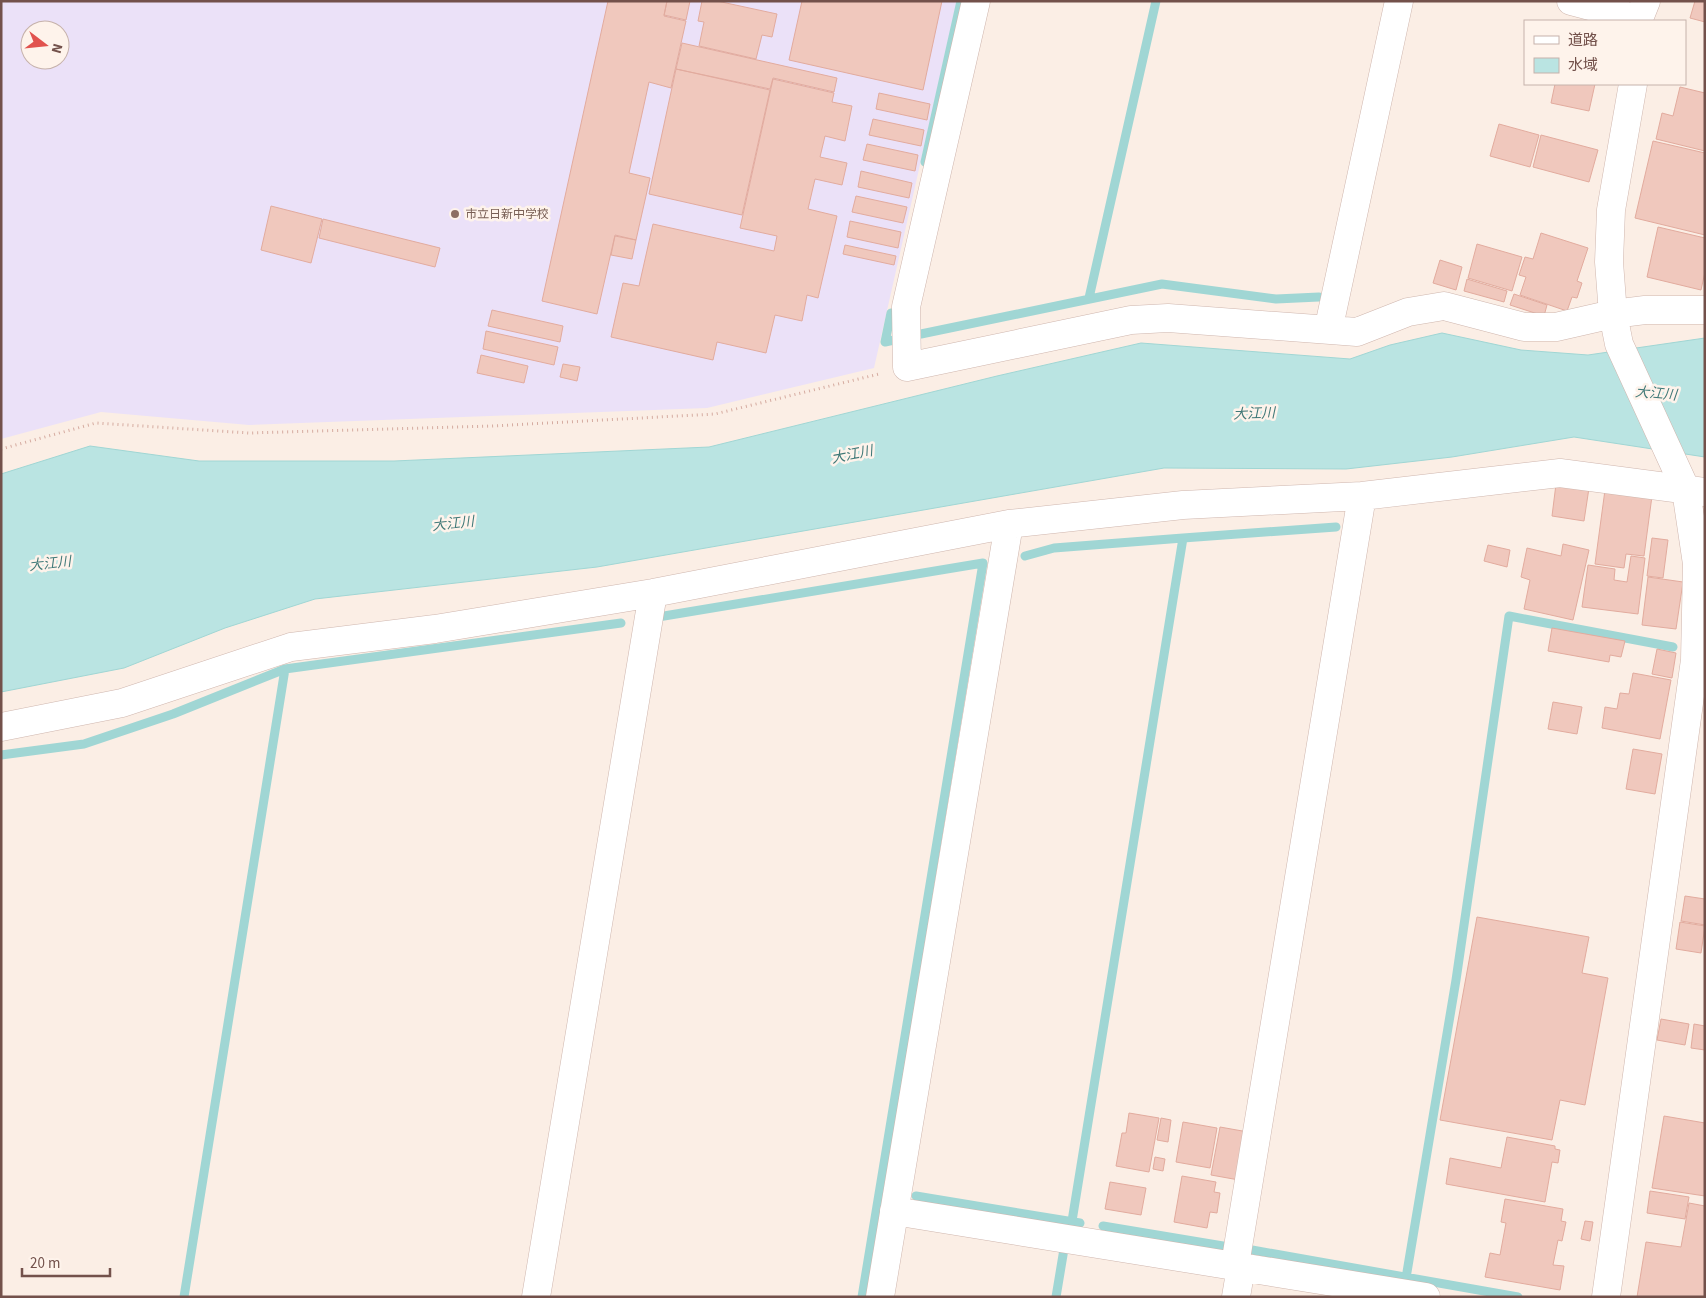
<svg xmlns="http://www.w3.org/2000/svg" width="1706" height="1298" font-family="'Source Sans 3','Noto Sans JP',sans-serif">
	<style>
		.education { fill: #ebe1f8; fill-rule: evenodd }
		.water { fill: #bae4e2; stroke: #a0d6d4 }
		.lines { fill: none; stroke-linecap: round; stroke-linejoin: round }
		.stream { stroke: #a0d6d4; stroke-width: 9 }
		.building { fill: #f0c8bd; stroke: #e2ab9e }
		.minor-casing { stroke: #cfb6ae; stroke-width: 29 }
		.tertiary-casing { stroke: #cfb6ae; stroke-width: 29 }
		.path { stroke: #d5aba0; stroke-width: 3; stroke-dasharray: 1 4; stroke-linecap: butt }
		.minor { stroke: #fff; stroke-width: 28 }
		.tertiary { stroke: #fff; stroke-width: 28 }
		.education-dot { fill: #8d6e63; stroke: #fef3eb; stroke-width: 2 }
		.labels { text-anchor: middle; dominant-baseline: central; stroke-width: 5; stroke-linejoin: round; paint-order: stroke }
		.education-label { font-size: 12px; fill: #785e54; stroke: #fef3eb; text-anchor: start }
		.water-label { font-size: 14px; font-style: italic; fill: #3f7877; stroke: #fef3eb }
	</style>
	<rect width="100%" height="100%" fill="#fbeee5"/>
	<!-- education -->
	<path class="education" d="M1,1H957L874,368L707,408L249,425L101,412L1,439ZM30,30H60V60H30Z"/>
	<!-- water -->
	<path class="water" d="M1442,333L1521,350L1588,355L1705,338V457L1574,437L1452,457L1346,469L1164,468L597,567L315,599L225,628L124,668L1,692V474L90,446L199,461H394L709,447L997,376L1141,343L1350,359L1390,345Z"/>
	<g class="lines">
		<!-- stream -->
		<path class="stream" d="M925,162L961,1
			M1089,298L1156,1
			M891,313L885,342L894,340
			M921,334L1162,284L1276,299L1319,297
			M1025,556L1054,548L1183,538
			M658,617L983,563L862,1297
			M1,755L84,744L173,714L285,669L621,623
			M916,1196L1080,1223
			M1103,1226L1229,1247
			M1070,1228L1072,1221L1183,538L1336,527
			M1252,1250L1518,1297
			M1405,1284L1456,980L1509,616L1673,647
			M184,1297L285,669
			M1056,1297L1064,1249"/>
	</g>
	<!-- building -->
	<path class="building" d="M608,1H667L664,16L686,21L671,88L649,82L629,173L650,178L636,240L615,235L597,314L542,301Z
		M667,1H690L686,20L664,15Z
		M702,1H717L777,14L772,37L762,35L756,59L699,46L704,22L698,21Z
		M802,1H942L923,90L789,60Z
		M1695,1H1705V22L1690,18Z
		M682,43L837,78L834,92L773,78L770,89L676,69Z
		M676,69L770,90L742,215L649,194Z
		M773,79L834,93L832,102L852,106L845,141L825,136L820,157L847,163L842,185L815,179L808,209L837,216L818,298L807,295L802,321L775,315L766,353L717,342L713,360L611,337L623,283L639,286L653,224L774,251L777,236L740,228Z
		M1555,84H1595L1589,111L1551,103Z
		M1680,87L1705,93V151L1656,139L1662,113L1673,116Z
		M879,93L930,104L927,120L876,109Z
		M873,119L924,130L921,146L869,135Z
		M1499,124L1539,135L1530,167L1490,156Z
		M1541,135L1598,150L1589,182L1533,167Z
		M1653,141L1705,153V235L1635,218Z
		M867,144L918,155L915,171L863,160Z
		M861,171L912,183L909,198L858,187Z
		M856,196L907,207L903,223L852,212Z
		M271,206L322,219L311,263L261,250Z
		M323,219L440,248L435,267L319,238Z
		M850,221L901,232L898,248L847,237Z
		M1658,227L1705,238V272L1701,290L1647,277Z
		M1541,233L1588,248L1577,281L1582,283L1577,298L1572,297L1567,311L1520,295L1526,277L1519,275L1525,257L1533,259Z
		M615,236L636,240L632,259L611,255Z
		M1477,244L1522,257L1512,291L1468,278Z
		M845,245L896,256L894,265L843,254Z
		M1440,260L1462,267L1456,290L1433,283Z
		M1467,279L1507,291L1504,302L1464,291Z
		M1514,294L1547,305L1544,316L1510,305Z
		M492,310L563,326L560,342L488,326Z
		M486,331L558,347L554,365L483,349Z
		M481,355L528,366L524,383L477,373Z
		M563,364L580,367L577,381L560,377Z
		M1556,484L1589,488L1584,521L1552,516Z
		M1605,490L1652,496L1644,556L1626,554L1624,568L1595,564Z
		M1652,538L1668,540L1663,578L1647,576Z
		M1563,544L1589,550L1573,620L1524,609L1530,580L1521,577L1527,548L1561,556Z
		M1488,545L1510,550L1507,567L1484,561Z
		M1631,556L1645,558L1638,614L1582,607L1588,565L1615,569L1614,580L1627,582Z
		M1648,577L1683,582L1676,629L1642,625Z
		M1552,628L1625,641L1621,657L1610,655L1609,662L1548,651Z
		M1657,649L1676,653L1672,678L1652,674Z
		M1633,673L1671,680L1660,739L1602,728L1605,707L1617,709L1620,693L1629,694Z
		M1553,702L1582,707L1577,734L1548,729Z
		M1633,749L1662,754L1655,794L1626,789Z
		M1685,896L1705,899V925L1681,921Z
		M1477,917L1589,937L1582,973L1608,978L1585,1105L1560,1100L1552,1140L1440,1120Z
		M1680,922L1705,926L1701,953L1676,949Z
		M1661,1019L1689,1024L1685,1045L1657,1040Z
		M1694,1024L1705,1026V1050L1691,1048Z
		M1129,1113L1159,1118L1149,1172L1116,1166L1122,1133H1126Z
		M1664,1116L1705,1123V1196L1652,1188Z
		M1161,1118L1171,1120L1168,1142L1157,1140Z
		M1183,1122L1217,1128L1210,1168L1176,1162Z
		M1220,1127L1248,1132L1239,1180L1211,1175Z
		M1507,1137L1555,1146V1149L1560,1150L1558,1163L1552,1162L1545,1202L1446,1184L1450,1158L1501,1168Z
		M1155,1157L1165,1159L1163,1171L1153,1169Z
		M1182,1176L1216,1182L1214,1192L1220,1193L1217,1213L1210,1212L1207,1228L1174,1222Z
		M1110,1182L1146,1188L1141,1215L1105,1209Z
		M1650,1191L1689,1197L1685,1219L1647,1213Z
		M1505,1199L1563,1209L1561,1221L1566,1222L1562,1241L1558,1240L1553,1265L1564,1266L1560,1290L1485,1277L1490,1253L1500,1255L1506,1223L1501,1222Z
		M1689,1203L1705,1206V1297H1637L1646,1242L1681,1247Z
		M1585,1221L1593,1222L1590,1241L1581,1239Z"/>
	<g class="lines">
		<!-- minor casing -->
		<g class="minor-casing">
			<path id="minor" d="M976,1L906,307L907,367L1131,320L1168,318L1357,332L1408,312L1444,306L1524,327H1556L1613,314L1645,310H1705
				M1638,21L1646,1
				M1331,330V317L1399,1
				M1,727L122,703L291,647L435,629L653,593L1009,524L1183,505L1362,496L1560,473L1705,492
				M894,1211L1426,1297
				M1235,1265L1362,496
				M536,1297L653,593
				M880,1297L1009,524
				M1236,1297L1241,1267"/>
		</g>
		<!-- tertiary casing -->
		<g class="tertiary-casing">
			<path id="tertiary" d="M1571,1L1624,15L1631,21
				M1606,1297L1695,660L1697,564L1686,490L1619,344L1613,314L1609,262L1611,210L1633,84"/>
		</g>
		<!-- path -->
		<path class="path" d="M1,449L96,423L249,433L492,426L715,414L879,374"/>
		<!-- minor -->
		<use href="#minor" class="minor"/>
		<!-- tertiary -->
		<use href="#tertiary" class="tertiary"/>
	</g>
	<!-- markers -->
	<circle class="education-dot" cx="455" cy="214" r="5"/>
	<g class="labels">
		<!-- education labels -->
		<g class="education-label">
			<text x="465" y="214">市立日新中学校</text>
		</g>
		<!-- water labels -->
		<g class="water-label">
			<text transform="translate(1656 394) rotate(5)">大江川</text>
			<text transform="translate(1254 414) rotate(-2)">大江川</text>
			<text transform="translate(852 455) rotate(-11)">大江川</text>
			<text transform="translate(453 524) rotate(-6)">大江川</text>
			<text transform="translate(50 564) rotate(-6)">大江川</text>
		</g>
	</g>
	<!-- border -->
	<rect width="1706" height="1298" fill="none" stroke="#73514b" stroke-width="5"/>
	<!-- legend -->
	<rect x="1524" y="20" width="162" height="65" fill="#fef3eb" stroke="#c6b2ab"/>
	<rect x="1534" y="36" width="25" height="8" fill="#ffffff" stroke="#c6b2ab"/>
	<text x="1568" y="45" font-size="15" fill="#73514b">道路</text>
	<rect x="1534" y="58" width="25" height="15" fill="#bae4e2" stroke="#c6b2ab"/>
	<text x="1568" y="70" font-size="15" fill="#73514b">水域</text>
	<!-- north arrow -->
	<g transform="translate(45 45) rotate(106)"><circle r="24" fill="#fef3eb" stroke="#c6b2ab"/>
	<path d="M0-4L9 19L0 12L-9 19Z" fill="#e1524e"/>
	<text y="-8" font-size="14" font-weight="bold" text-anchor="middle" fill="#73514b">N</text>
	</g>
	<!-- scale -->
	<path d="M22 1268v8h88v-8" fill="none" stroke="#73514b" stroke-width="2.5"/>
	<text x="30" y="1268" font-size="15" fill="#73514b" stroke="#fef3eb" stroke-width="4" paint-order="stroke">20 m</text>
</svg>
